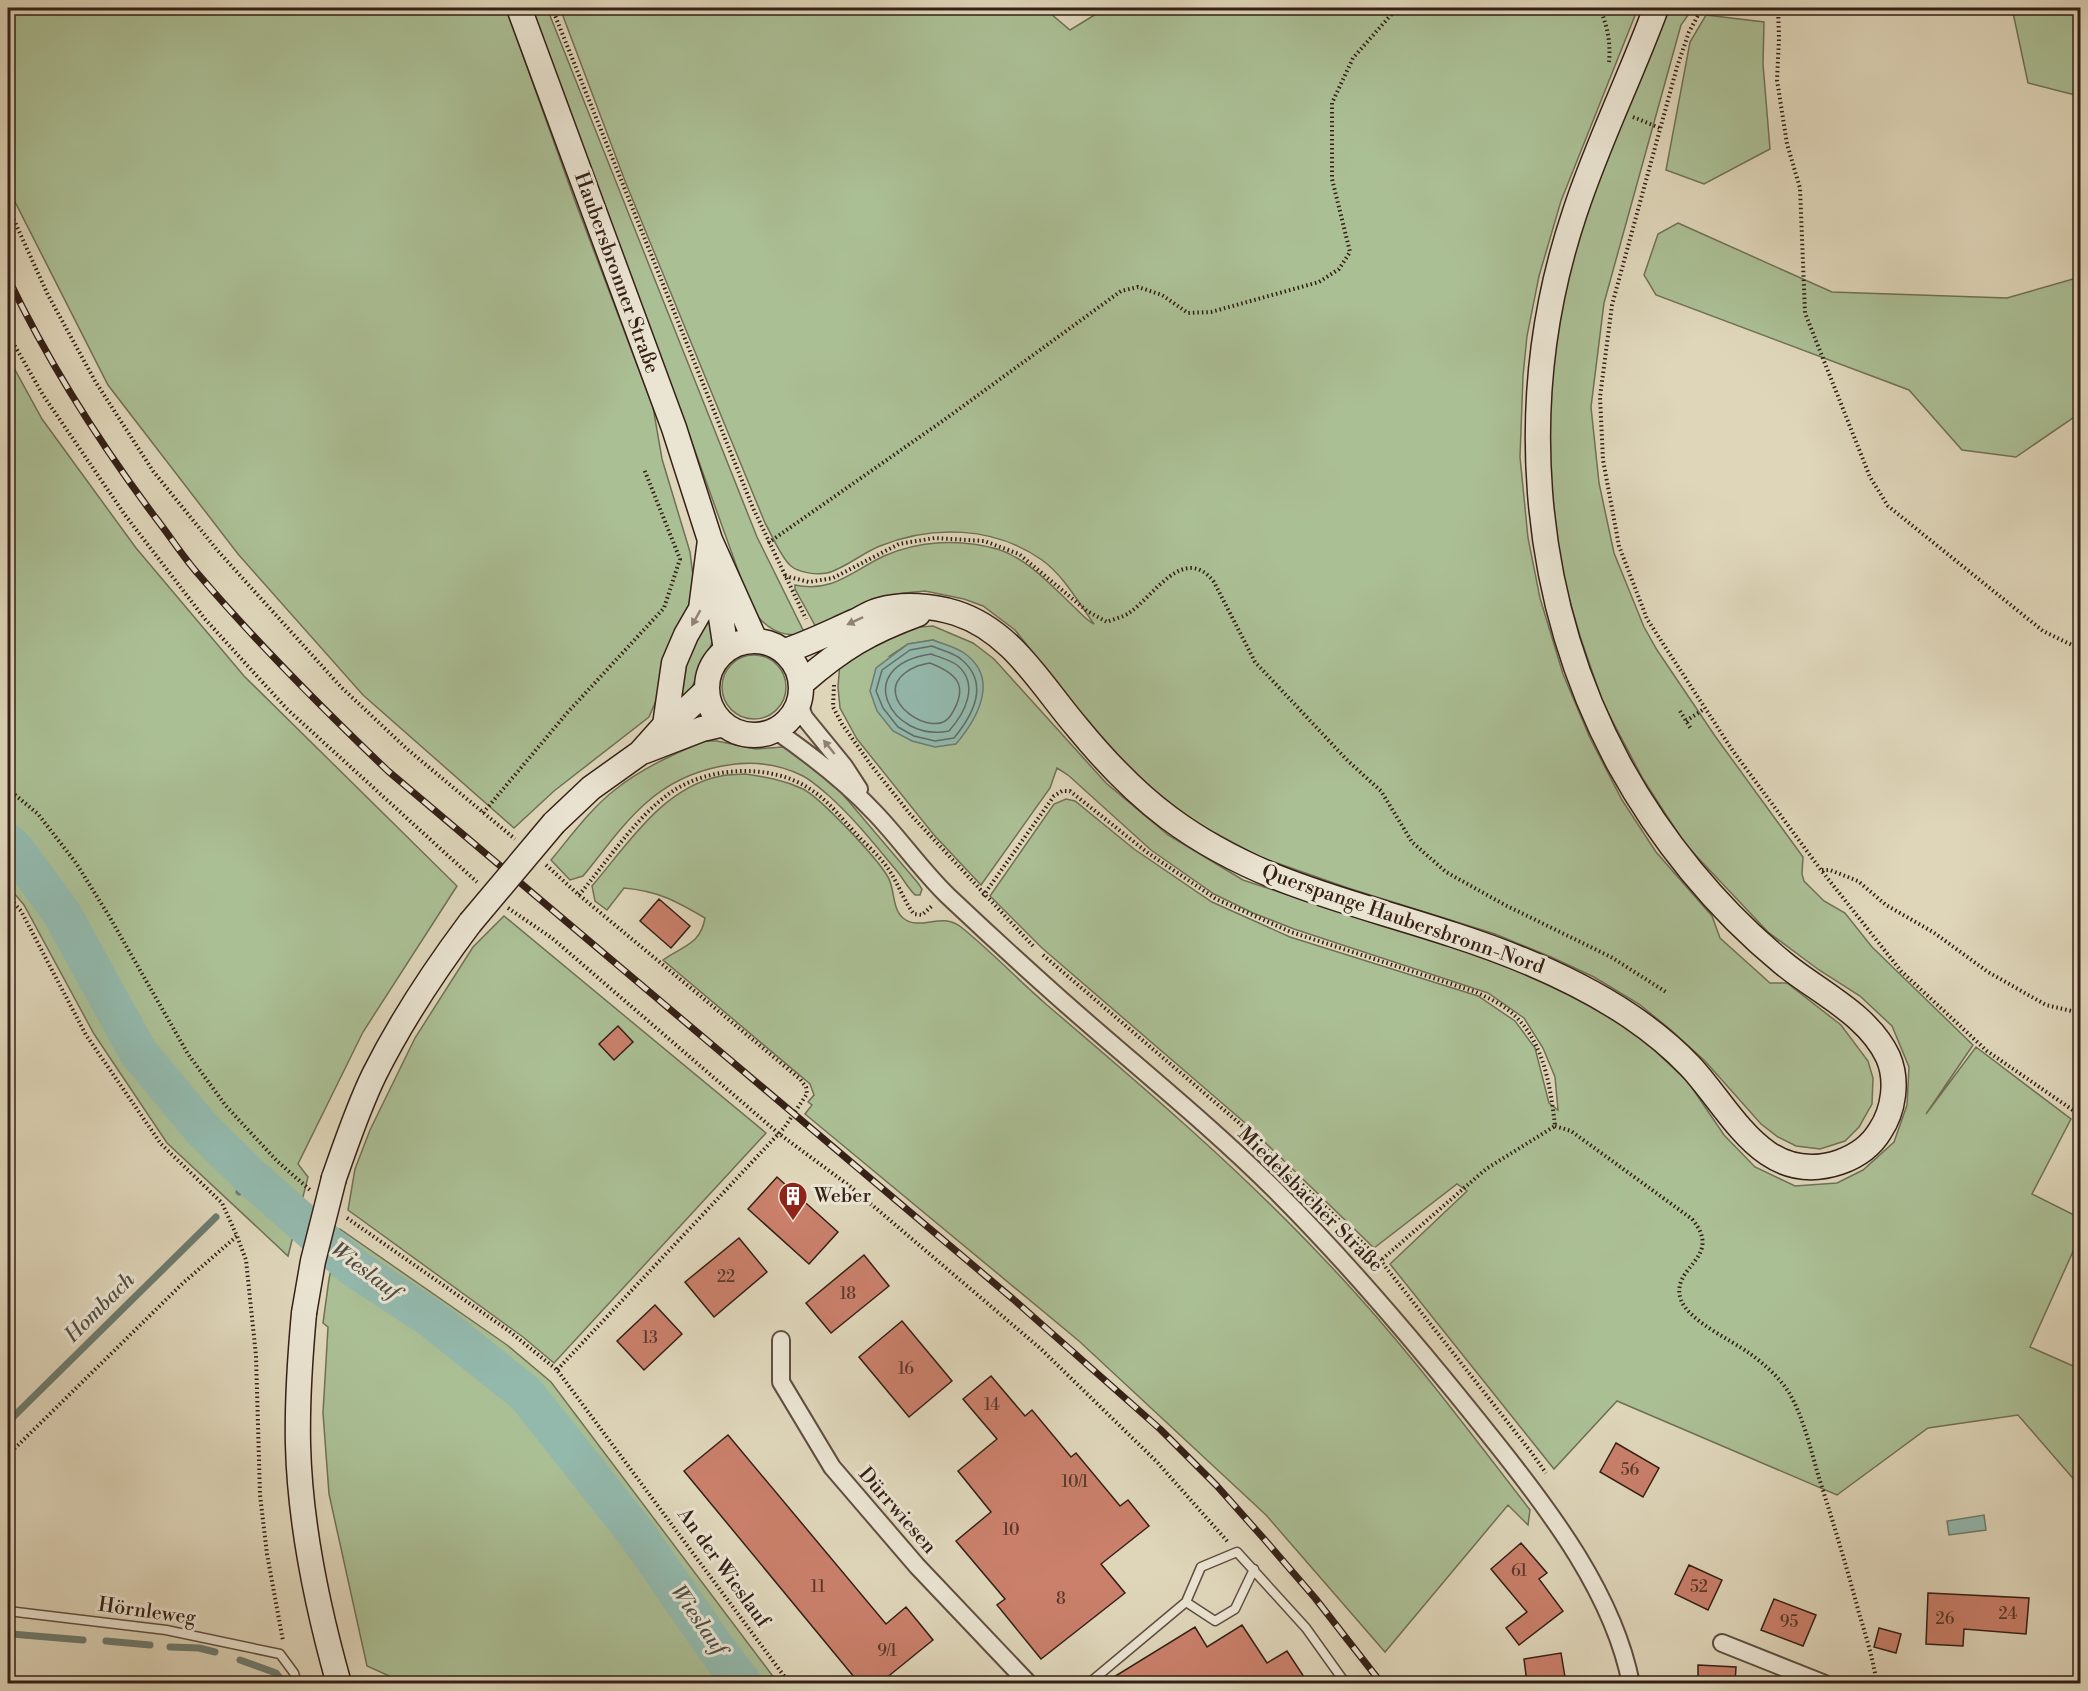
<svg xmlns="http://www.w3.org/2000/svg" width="2088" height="1691" font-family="'Libre Bodoni',serif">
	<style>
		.green { fill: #abbf95; stroke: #707056; stroke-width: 1.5; fill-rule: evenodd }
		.water { fill: #93b9ad; stroke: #6d7c71; stroke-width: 1.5 }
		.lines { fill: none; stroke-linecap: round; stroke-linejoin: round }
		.shore { stroke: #646c62; stroke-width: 1.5 }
		.stream { stroke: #6d7c71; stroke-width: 7 }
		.river { stroke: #93b9ad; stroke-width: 39 }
		.building { fill: #ca806b; stroke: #352017; stroke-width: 1.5 }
		.service-casing { stroke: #604e40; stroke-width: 11 }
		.minor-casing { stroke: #604e40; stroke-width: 20 }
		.secondary-casing { stroke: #352017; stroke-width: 27 }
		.path { stroke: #352017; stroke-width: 4; stroke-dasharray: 1.5 3; stroke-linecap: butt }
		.service { stroke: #eae4d2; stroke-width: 8 }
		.minor { stroke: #eae4d2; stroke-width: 16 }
		.secondary { stroke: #eae4d2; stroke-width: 24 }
		.rail-casing { stroke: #352017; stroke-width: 7 }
		.rail { stroke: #eae4d2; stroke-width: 4.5; stroke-dasharray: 14; stroke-linecap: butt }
		.secondary-bridge-casing { stroke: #352017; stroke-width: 27; stroke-linecap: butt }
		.secondary-bridge { stroke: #eae4d2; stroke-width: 24 }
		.oneway { fill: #908274 }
		.labels { text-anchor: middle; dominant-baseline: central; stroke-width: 6; stroke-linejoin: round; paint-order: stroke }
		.number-label { font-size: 16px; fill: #5a382c }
		.street-label { font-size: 20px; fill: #352017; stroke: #eae4d2 }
		.poi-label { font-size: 20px; fill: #352017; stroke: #eae4d2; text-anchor: start }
		.water-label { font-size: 21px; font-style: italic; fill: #514e44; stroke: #eae4d2 }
	</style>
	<rect width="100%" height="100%" fill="#dfd6ba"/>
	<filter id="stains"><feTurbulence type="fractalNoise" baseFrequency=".00333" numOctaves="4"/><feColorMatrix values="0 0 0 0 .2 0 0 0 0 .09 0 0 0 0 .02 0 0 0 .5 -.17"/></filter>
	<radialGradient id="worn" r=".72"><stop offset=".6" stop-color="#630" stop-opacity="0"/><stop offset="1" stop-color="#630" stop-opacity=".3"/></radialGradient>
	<!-- green -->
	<path class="green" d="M8,8H506L575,201L653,407L662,459L690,552L693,576L691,600L660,674L658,696L649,717L554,791L514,828L363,695L238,554L108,385L8,188Z
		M531,8H547L757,537L805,634C781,638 765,628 752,609L690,437Z
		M560,8H1044L1070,30L1106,8H1638L1561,201L1539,276L1527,336L1523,376L1520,457L1528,538L1540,598L1563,674L1590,738L1622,800L1656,852L1712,916L1720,938L1770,983H1787L1841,1025L1868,1061L1873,1078L1872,1104L1859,1127L1845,1141L1820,1149L1796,1146L1778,1137L1761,1124L1705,1061L1671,1030L1639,1004L1594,977L1551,957L1495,934L1348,888L1260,857L1202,826L1152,790L1130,768L1102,739L1015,630L983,606L964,599L925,591L904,593L882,598L817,629L795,589V585C833,593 852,571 884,556C918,541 960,538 997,549C1027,558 1051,585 1073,606C1080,612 1086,620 1094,624C1078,602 1064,576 1042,560C994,526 932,525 880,546C864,552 842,570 827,573C817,575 799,573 791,566C781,558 772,535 765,523L625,181Z
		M1666,8H1693L1681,25L1604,303L1591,407L1599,483L1614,553L1644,627L1657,650L1715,736L1803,857L1802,874L1804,881L1824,901L1845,913L1872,947L1973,1045L1926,1114L1976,1047L2071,1119L2032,1194L2080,1218V1236L2030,1347L2080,1369V1483H2077L2018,1415L1928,1428L1837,1495L1617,1401L1554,1469L1390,1264L1467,1191L1457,1184L1374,1248L1244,1122L1042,948L990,896L1054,804L1066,799L1075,801L1134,849L1212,902L1290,937L1478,996L1515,1021L1535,1048L1549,1103L1558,1110L1555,1077L1543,1048L1524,1018L1488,993L1294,929L1253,913L1214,894L1151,850L1068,775L1057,768L1050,788L981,885L934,835L857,739L840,708L838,687L840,662L906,628L933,626L973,643L994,659L1106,783L1168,835L1243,880L1330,909L1417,933L1550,983L1634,1031L1688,1082L1724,1135L1755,1167L1795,1186L1837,1183L1863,1170L1894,1142L1907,1105L1909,1067L1892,1026L1860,996L1819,970L1768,932L1685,844L1643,779L1603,703L1580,636L1560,567L1550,495L1549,400L1556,327L1584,215ZM933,640L964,653L890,656L908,644Z
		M2012,8H2080V93L2075,95L2028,83Z
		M1706,15L1764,22L1763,64L1770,149L1704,184L1666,170L1690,42Z
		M1678,223L1832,292L2007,298L2080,277V413L2016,457L1962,450L1909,390L1656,295L1644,275L1658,234Z
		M8,357L42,419L136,548L244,676L457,886L363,1032L298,1164L308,1177L288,1256L167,1143L94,1034L24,905L8,886Z
		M713,613L715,636L692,687L684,701L679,698C680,662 693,641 713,613Z
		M722 687a32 32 0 1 1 64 0a32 32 0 1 1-64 0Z
		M706,741H717L756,749L783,747L797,752L834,784L918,883L922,889L920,895H915C907,887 903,878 896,870C875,845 853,817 828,795C821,789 811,780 803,776C753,750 686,767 646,803C622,824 603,852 583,876L570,880L551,860C571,836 591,808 616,789C642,768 675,753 706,741Z
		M745,774C766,777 784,780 803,789C822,799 877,858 888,877C895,889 892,909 903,918C921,932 941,911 961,927C991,951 1018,980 1047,1005C1142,1086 1236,1166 1322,1257C1398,1336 1463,1423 1530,1510L1528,1525L1508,1505L1385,1652L1266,1515L1079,1341L805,1114L812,1105L808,1102L814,1095L810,1084L663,960C684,945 700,945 705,918C676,901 658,891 624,888L607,910L595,901L592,886C628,844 663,787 721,776C729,774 737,775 745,774Z
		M504,916L766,1133L554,1363L523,1337L348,1210L355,1169L370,1130L415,1038L473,947Z
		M340,1229L507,1345L551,1382L778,1683L407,1684L367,1666L329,1494L323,1413L328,1327L323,1323L329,1279Z"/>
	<!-- water -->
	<path class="water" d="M933,640C943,644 956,647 964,653C1000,678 978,718 956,744L935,747L912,741L893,731L877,711L870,691L876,668L908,644Z
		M1984,1515L1986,1530L1949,1535L1947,1521Z"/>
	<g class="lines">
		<!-- shore -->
		<path class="shore" d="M932,646C941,650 955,653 962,660C990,684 973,715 954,738L935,741L914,736L898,727L883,708L876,691L882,670L910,650Z
			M931,654C939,657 950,660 957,665C980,684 965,713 949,731C891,743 850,666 931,654Z
			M930,663C958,674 969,686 951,715C935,742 871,699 905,673C913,667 919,665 930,663Z"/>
		<!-- stream -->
		<path class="stream" d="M239,1192L252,1178
			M8,1422L216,1217
			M11,1634L83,1640
			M106,1641L150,1645
			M170,1647L199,1648L215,1652
			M240,1660L276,1673L285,1684"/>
		<!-- river -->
		<path class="river" d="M8,843L16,851L61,912L138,1052L203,1130L252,1178L353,1267L432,1319L526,1394L636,1533L715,1647L743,1684"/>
	</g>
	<!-- building -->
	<path class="building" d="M659,899L690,926L671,948L640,921Z
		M618,1026L633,1042L614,1060L599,1044Z
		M777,1177L838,1232L809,1264L748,1209Z
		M739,1238L767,1272L714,1317L685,1282Z
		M864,1255L889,1286L831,1333L806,1303Z
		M655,1305L682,1334L644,1370L617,1341Z
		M902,1321L952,1381L909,1417L859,1357Z
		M991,1376L1025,1416L1032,1410L1071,1457L1076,1453L1120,1506L1128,1500L1149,1526L1101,1564L1125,1593L1041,1659L997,1605L1005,1599L956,1541L991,1512L958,1471L997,1439L963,1399Z
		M728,1435L886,1624L906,1607L933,1640L880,1683H859L684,1471Z
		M1616,1443L1659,1468L1643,1497L1600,1472Z
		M1521,1543L1547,1573L1539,1579L1563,1611L1519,1645L1506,1628L1527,1612L1491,1569Z
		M1689,1565L1722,1580L1708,1610L1675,1594Z
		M1928,1593L2029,1598L2026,1634L1964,1629L1963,1646L1926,1644Z
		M1774,1599L1816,1615L1803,1646L1761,1630Z
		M1242,1625L1267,1663L1287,1651L1308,1683H1104L1195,1627L1207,1647Z
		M1879,1628L1901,1634L1896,1653L1874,1647Z
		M1561,1653L1566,1683H1527L1524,1659Z
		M1698,1665L1736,1667L1735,1683H1698Z"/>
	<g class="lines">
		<!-- service casing -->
		<g class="service-casing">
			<path id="service" d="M1186,1602L1215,1621L1235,1609L1254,1569
				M8,1611L166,1630L280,1654L294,1673L297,1684
				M1088,1684L1186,1602L1201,1567L1237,1552L1306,1628L1346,1684"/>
		</g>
		<!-- minor casing -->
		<g class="minor-casing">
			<path id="minor" d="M799,703L804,717L844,766L859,789
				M775,730C811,755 845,781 875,813C900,839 922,871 948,896C984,930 1021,964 1058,997C1131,1062 1208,1123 1277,1192C1355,1270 1426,1355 1495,1442C1550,1511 1614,1595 1631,1684
				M781,1340V1382L832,1467L917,1566L1029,1684
				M1722,1643L1825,1684"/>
		</g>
		<!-- secondary casing -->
		<g class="secondary-casing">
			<path id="secondary" d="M519,8L674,428L710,540L755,640
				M714,572L726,650
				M707 688a47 47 0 1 1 94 0a47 47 0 1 1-94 0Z
				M785,651C809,643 833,631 856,621C864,617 871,612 880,610C903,603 934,606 956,613C1012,631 1041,685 1077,727C1104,760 1134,792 1169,818C1258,884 1352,901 1454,935C1516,955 1576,980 1630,1016C1652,1031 1672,1047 1690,1066C1732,1111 1764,1188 1840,1162C1857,1156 1871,1146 1880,1131C1894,1110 1898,1080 1888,1057C1868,1014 1818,992 1783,963C1717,909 1660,839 1619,764C1528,595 1514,393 1575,212C1598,142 1631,76 1656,8
				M802,683C842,648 869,632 918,614
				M665,725L674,663L686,635L701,609L710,540
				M645,751L702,729L724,724
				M554,823L591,788L640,753L665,725L687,709L707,690
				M334,1178C346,1144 358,1108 374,1075C401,1021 434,971 470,923
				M304,1313C300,1357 297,1401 298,1445C300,1526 317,1606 339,1684"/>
		</g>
		<!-- path -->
		<path class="path" d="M552,8L753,508L806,619
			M1600,8C1607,26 1611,42 1609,62
			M1702,8L1689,32L1677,67L1612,305L1600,397L1603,460L1619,546L1647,619L1733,751L1821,870L1901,971L1987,1051L2080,1115
			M1778,8L1779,38L1777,80L1787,144L1800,188L1805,313L1870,477L1888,506L2043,631L2080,649
			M1633,117L1660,128
			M8,207L48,295L95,381L153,471L218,551L341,687L407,749L515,839
			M8,334L43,395L125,515L205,619L287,709L477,882
			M768,543L944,420L1121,291L1138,287L1162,295L1188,313L1211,312L1319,282L1339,269L1350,252L1332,179V103L1353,58L1397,8
			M785,576L809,582L833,578L899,544L935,538L984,541L1019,554L1087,611L1107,622C1114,619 1123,617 1129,613C1154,596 1184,543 1214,582L1255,662L1348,761L1381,791L1412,842L1446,872L1505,905L1611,957L1666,992
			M834,685L833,707L842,724L871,765L910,814L1033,946
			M1680,711L1691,729
			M1686,721L1704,709
			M8,789L38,814L76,863L109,916L188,1054L226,1106L277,1161L310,1190
			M483,813L567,713L664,608L680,559L644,469
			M546,865L579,895L800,1079L806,1087L807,1094L784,1128L557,1370
			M1822,870H1830L1858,881L1886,905L1933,932L1988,972L2046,1005L2080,1013
			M579,895C606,863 636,817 670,793C708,766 771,763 810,789C829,801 843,820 859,837C868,846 879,856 887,867C898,882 903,900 914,914L922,915L932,906
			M8,896L21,911L86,1035L161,1144L222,1203L237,1236L246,1260L256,1356L260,1495L267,1554L283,1641
			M983,896L1054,796L1062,791H1070L1148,853L1216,899L1291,932L1476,992C1484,996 1493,1000 1501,1005C1542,1031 1550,1081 1555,1126
			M508,908L552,938L778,1133L851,1187L1041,1349L1157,1462L1228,1542
			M1043,955L1238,1122L1380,1260L1531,1452L1546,1473
			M1555,1126L1571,1131L1692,1219C1725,1259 1669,1266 1681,1300C1689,1321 1731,1340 1749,1353C1763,1363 1778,1376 1788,1391C1804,1417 1811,1452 1820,1481C1834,1525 1847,1568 1859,1613C1866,1636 1873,1659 1877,1684
			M347,1218L509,1331L557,1370L790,1684
			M1372,1268L1486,1169L1555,1126
			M8,1455L183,1283L237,1236"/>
		<!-- service -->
		<use href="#service" class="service"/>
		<!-- minor -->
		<use href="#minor" class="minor"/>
		<!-- secondary -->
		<use href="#secondary" class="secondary"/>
		<!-- rail casing -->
		<g class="rail-casing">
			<path id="rail" d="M8,278C48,362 99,442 155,517C170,536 183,557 199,575C258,644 322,708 388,771L1013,1299L1160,1429L1217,1486L1265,1540L1315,1598L1382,1684"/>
		</g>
		<!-- rail -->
		<use href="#rail" class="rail"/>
		<!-- secondary-bridge casing -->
		<g class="secondary-bridge-casing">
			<path id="secondary-bridge" d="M470,923L554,823
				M304,1313L313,1261L334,1178"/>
		</g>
		<!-- secondary-bridge -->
		<use href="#secondary-bridge" class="secondary-bridge"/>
	</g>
	<!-- one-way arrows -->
	<defs><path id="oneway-solid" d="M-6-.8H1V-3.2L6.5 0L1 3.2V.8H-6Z" transform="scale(1.5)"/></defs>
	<g class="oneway">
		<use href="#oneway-solid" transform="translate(696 618) rotate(119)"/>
		<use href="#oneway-solid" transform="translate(855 621) rotate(155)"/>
		<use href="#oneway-solid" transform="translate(829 747) rotate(-129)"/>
	</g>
	<!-- icons -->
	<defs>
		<g id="building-pin" transform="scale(1.5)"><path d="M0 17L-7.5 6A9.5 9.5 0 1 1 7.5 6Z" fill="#8f2418" stroke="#eae4d2"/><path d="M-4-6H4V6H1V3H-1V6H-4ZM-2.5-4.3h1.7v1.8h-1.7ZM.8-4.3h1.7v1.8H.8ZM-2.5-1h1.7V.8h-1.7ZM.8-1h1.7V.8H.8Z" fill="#fff"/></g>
	</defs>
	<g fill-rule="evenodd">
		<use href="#building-pin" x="793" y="1196"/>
	</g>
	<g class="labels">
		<!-- number labels -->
		<g class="number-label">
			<text x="726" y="1277">22</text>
			<text x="848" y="1294">18</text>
			<text x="650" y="1338">13</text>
			<text x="906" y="1369">16</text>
			<text x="992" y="1405">14</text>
			<text x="1630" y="1470">56</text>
			<text x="1075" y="1482">10/1</text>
			<text x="1011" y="1530">10</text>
			<text x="1519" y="1571">61</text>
			<text x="818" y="1587">11</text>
			<text x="1699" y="1587">52</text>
			<text x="1061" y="1599">8</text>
			<text x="2008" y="1614">24</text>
			<text x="1945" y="1619">26</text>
			<text x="1789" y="1622">95</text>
			<text x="887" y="1651">9/1</text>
		</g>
		<!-- street labels -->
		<g class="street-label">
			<text transform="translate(616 273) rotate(70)">Haubersbronner Straße</text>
			<text transform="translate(1403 920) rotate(19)">Querspange Haubersbronn-Nord</text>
			<text transform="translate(1310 1200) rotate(45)">Miedelsbacher Straße</text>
			<text transform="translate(897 1511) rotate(49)">Dürrwiesen</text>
			<text transform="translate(723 1568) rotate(54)">An der Wieslauf</text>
			<text transform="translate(147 1612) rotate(8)">Hörnleweg</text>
		</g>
		<!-- poi labels -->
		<g class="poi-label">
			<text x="814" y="1196">Weber</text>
		</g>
		<!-- water labels -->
		<g class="water-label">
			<text transform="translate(365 1271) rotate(37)">Wieslauf</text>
			<text transform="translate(100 1308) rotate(-45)">Hombach</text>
			<text transform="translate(698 1620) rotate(55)">Wieslauf</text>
		</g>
	</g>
	<!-- margin -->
	<rect width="2088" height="1691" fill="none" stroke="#dfd6ba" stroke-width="30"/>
	<rect x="9" y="9" width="2070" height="1673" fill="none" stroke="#352017" stroke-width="3"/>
	<rect x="15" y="15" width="2058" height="1661" fill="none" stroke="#352017" stroke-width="1.5"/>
	<rect width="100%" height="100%" filter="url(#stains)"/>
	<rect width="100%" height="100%" fill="url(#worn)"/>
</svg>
